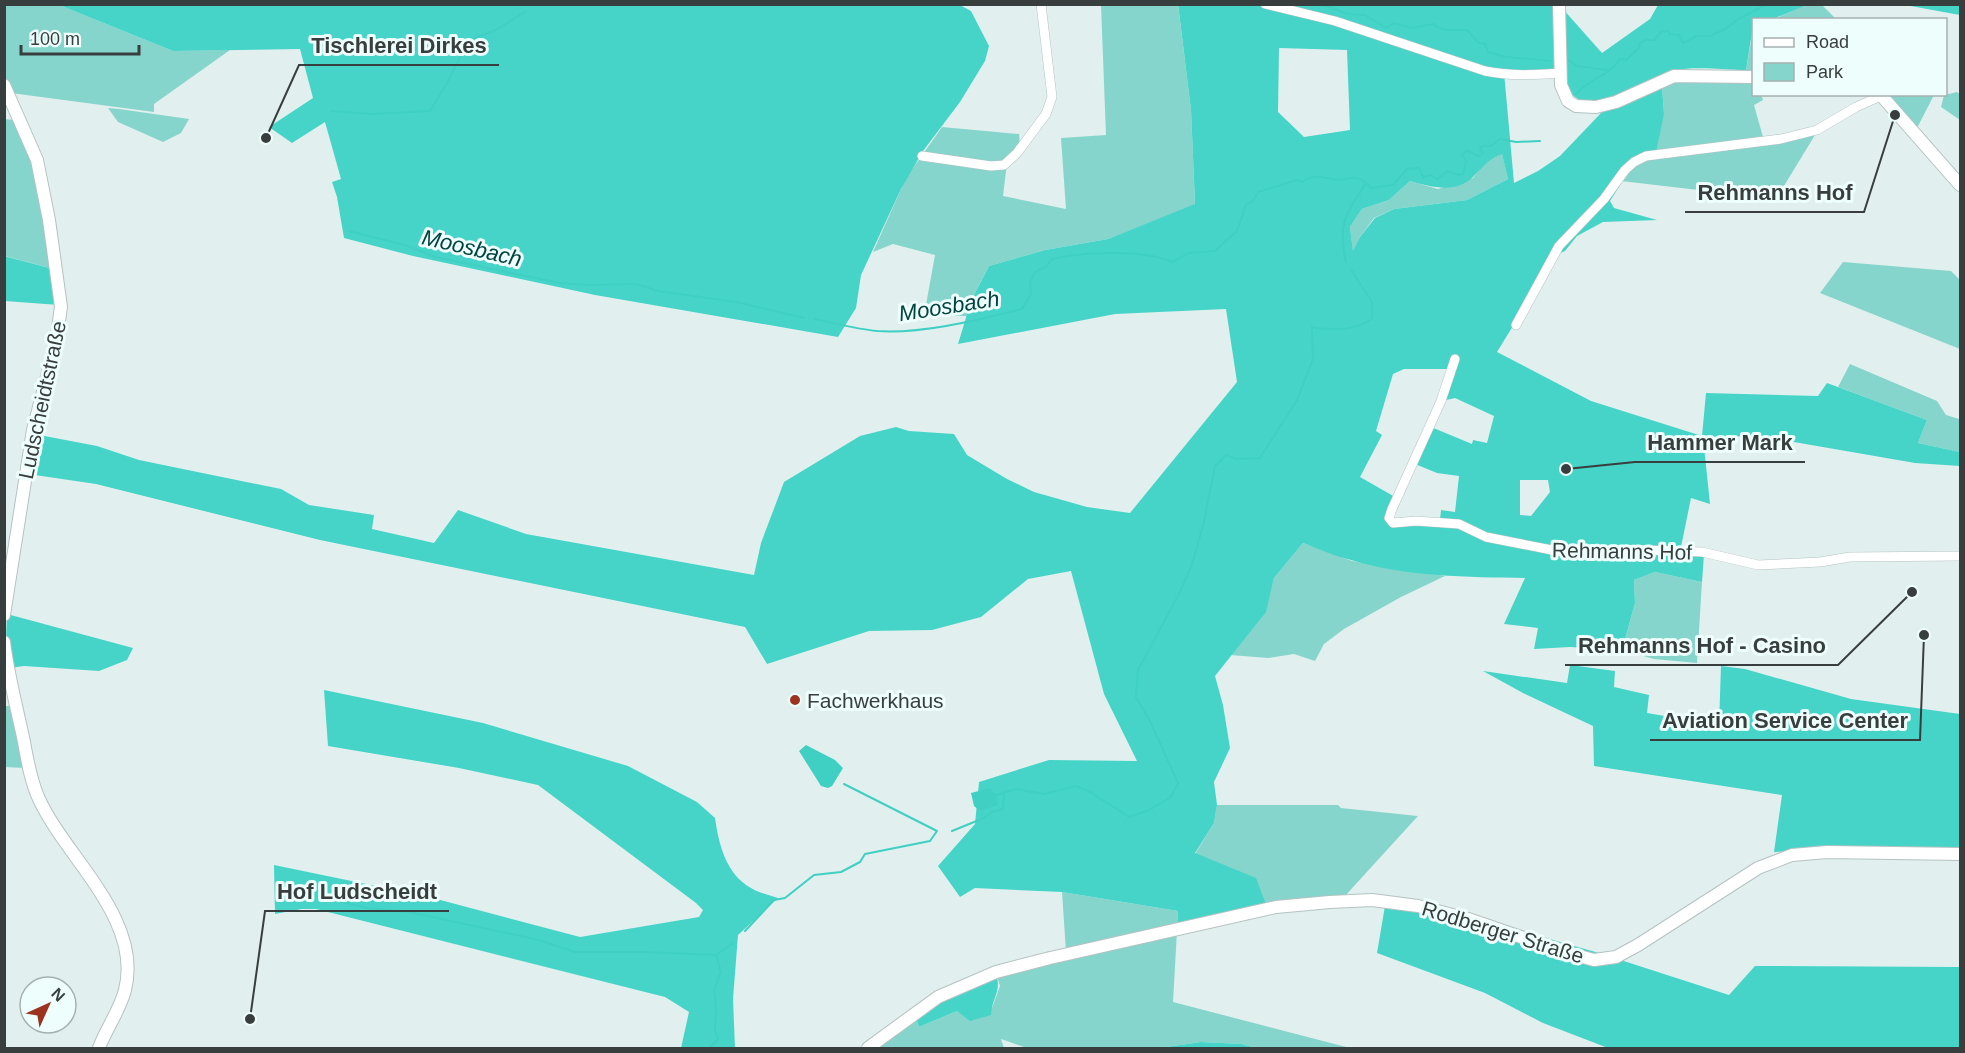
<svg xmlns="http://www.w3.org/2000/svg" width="1965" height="1053" font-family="Arial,sans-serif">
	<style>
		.green { fill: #86d5cc }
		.forest { fill: #46d4c8; fill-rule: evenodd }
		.water { fill: #3fcfc3 }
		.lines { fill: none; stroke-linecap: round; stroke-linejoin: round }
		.stream { stroke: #3fcfc3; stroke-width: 2 }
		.street-casing { stroke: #b4c3c1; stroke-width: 10 }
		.secondary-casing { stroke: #b4c3c1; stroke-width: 14 }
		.street { stroke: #fff; stroke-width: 9 }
		.secondary { stroke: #fff; stroke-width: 12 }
		.poi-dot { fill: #9c331e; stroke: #eefefc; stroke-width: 2 }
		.labels { text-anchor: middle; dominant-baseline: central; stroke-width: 6; stroke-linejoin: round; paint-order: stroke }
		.street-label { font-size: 21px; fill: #383e3d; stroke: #eefefc }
		.poi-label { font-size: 21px; fill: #383e3d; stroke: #eefefc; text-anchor: start }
		.water-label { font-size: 22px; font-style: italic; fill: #01443f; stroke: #eefefc }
		.leader { fill: none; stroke: #383e3d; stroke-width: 2 }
		.callout-dot { fill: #383e3d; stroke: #eefefc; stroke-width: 2 }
		.callout-label { font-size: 22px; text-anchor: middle; font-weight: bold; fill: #383e3d; stroke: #eefefc; stroke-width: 6; stroke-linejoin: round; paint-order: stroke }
	</style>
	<rect width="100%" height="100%" fill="#e1f0ee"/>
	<!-- green -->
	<path class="green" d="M1806,4L1822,5L1836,19L1773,20Z
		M4,5H59L173,51L230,50L154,104V112L11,93L5,80Z
		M1101,5H1178L1191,110L1195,205L1108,239L1045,250L989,266L971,301L967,316H924L935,255L893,244L873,252L906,178L942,127L1019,134L1020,146L1007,163L1003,196L1066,209L1061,138L1106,135Z
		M1753,30V70H1746Z
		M1679,77L1753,80L1754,94L1761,95L1763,100L1754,105L1765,144L1815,135L1776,199L1621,181L1664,114L1662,84Z
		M1957,92L1960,94V120L1941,107L1944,95Z
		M1885,95H1934L1916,130Z
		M108,108L119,109L189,119L181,133L163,142L118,122Z
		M4,119L15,120L34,161L57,270L5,256Z
		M1502,153L1508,179L1467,200L1394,209L1374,218L1360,237L1353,253L1350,227L1362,209L1389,200L1410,181L1438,189L1473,178L1487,160Z
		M1843,262L1951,271L1960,280V349L1820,293Z
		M1850,364L1937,401L1946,415L1959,419L1960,417V452L1918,443L1927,420L1838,387Z
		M1303,543L1352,561L1445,576L1401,597L1344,629L1324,644L1315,661L1294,654L1268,658L1230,655L1265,612L1274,578Z
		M1655,572L1702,582L1697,663L1654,659L1622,650L1635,603L1634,580Z
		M4,706H14L24,768L5,767Z
		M1217,805H1338L1341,808L1418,816L1344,897L1267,907L1195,854L1214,823Z
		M1062,892L1178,911L1177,927L1066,952Z
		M1177,931L1173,1002L1350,1048H1256L1242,1044L1201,1042L1159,1048H1027L1001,1039L1004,1048H872L915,1015L919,1027L957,1011L992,1008L1000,986L996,973Z"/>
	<!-- forest -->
	<path class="forest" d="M958,4L971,11L989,46L985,61L960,102L923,151L901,189L861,275L856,308L838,337L595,295L413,256L344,238L337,197L332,182L341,179L325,122L292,143L269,127L313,98L300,49L173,51L59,5Z
		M1178,4L1554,5L1557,70L1504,72L1514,183L1538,171L1560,156L1602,112L1662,85L1664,114L1655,157L1633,165L1610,201L1614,208L1657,220L1603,222L1577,236L1565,251L1551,257L1532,295L1497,352L1591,401L1702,436L1706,393L1818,396L1827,383L1927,420L1918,443L1960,452V466L1915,463L1759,436L1703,437L1710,504L1691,498L1680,552L1704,554L1702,582L1655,572L1634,580L1635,603L1622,650L1570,647L1534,649L1538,628L1504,624L1525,578C1467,577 1407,577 1351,560C1334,556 1319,549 1303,543L1274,578L1266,612L1215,676L1223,705L1230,748L1214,782L1217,805L1214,823L1195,853L1256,878L1267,907L1177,927L1178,911L1062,892L975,888L960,897L938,866L975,824L979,782L1049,760L1137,761L1104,694L1071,571L1028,579L981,617L932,630L869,631L767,664L745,627L320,540L96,484L28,474L34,434L97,446L139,460L281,489L309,505L374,515L372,529L434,543L458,510L526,534L754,575L761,543L784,482L860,436L896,427L909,431L954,434L967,455L1007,479L1034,492L1087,507L1130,513L1237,382L1226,309L1115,314L958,344L971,301L989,266L1045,250L1108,239L1195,204L1191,110ZM1279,48L1347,50L1350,130L1304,137L1278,112ZM1502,154L1508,179L1467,200L1394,209L1375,218L1360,237L1353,251L1350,227L1362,209L1389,200L1410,181C1431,187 1456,194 1473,177C1483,167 1488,159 1502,154ZM1404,369H1449L1439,402L1395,497L1360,477L1382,435L1376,431L1393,374ZM1455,398L1494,416L1487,443L1473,440L1472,444L1431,427L1442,401ZM1415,464L1437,473L1459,476L1455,512L1441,510L1440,520L1392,519ZM1520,480H1548L1550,492L1531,516L1520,515Z
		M1658,5H1806L1773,19L1754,20L1746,70C1727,70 1695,66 1677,70C1658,75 1640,85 1622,93C1549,126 1563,55 1562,8L1602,53L1650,19Z
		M1905,5H1960V15Z
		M4,256L57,270L59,305L5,301Z
		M7,614L133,648L127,660L99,671L24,666L10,668L6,639Z
		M1570,665L1615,671L1614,687L1649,695L1647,713L1719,725L1721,666L1745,669L1851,699L1960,714V848L1889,847L1774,852L1782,795L1594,766L1593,726L1523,693L1483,671L1567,683Z
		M324,690L483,723L628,766L697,802L715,818C719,845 726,874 751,888C759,893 769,895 778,898L738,935L733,999L735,1048H681L689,1012L665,997L316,909H302L275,914L274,865L429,897L580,937L699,917L703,910L696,903L538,785L459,768L328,746Z
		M1385,906L1465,915L1599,953L1729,995L1755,966L1960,967V1048H1608L1543,1023L1485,993L1377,953Z
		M996,973C1002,992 992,997 991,1015L970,1021L957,1011L919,1027L915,1015Z
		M1201,1042L1242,1044L1256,1048H1159Z"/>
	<!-- water -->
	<path class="water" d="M806,745L835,760L843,768L832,786L828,788L821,786L799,751Z
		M990,788L996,795L998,805L980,811L974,806L971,793Z"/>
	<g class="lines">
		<!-- stream -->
		<path class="stream" d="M1314,4L1330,7L1347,14L1365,15L1386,28L1394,23L1412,28L1433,24C1442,32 1455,30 1467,30L1479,43L1485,44L1488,52L1506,57L1551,61
			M1568,60L1577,66L1607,70
			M1576,94C1588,80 1610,75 1620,59L1626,60L1640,47L1639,44L1646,40H1654L1661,32L1668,31L1669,34L1679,35L1683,43L1697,36H1710L1725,29L1740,18L1768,4
			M331,111L373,114L430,111L447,83L469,40L496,30L526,11
			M349,231L408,246L435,257L560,283L587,285L636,284L658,291L736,302L804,318
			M1346,262C1337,224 1346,214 1366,183
			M814,319C834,323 856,329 877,331C923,334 977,320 1022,309L1031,294L1030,282L1035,272L1046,267L1052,259C1083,252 1143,249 1172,262L1189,253L1215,251L1237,231L1246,205L1253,201L1258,192L1297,180L1302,182C1314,174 1320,177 1332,179C1350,183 1354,169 1371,188L1393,185L1407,169L1419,168L1423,177L1431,175L1437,179L1448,171L1459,175L1463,174L1466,161L1462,155L1467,150L1478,156L1483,153L1480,149L1482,146H1491L1500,139L1516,142L1540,141
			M996,795L1016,789L1044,794L1076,786L1092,793L1129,817L1149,810L1171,797L1178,783L1150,721L1136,697L1138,670L1180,592L1192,564L1203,526L1215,466L1226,455L1236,459L1260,458L1297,400L1313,359L1312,327C1335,331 1352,331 1372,319V302L1351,270
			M952,831L984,818L992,812L1003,809L1004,793
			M327,898L367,908L409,912L539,940L575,952H645L716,955L732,944
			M745,931L774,900L785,898L814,875L841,872L860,862L865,854L930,841L937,831L844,784
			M709,1048L718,1039L715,1030L716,1008L714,990L721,972L716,955"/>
		<!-- street casing -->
		<g class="street-casing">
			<path id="street" d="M1265,4L1335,21L1485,71C1510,76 1534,75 1560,73
				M922,156L991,166L1004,165L1017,153L1046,114L1052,97L1041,4
				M1516,325L1559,246L1604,199L1625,170L1634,162L1646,156L1781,139L1817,130L1856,107L1881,96
				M1455,359L1441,401L1392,509L1389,518L1393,523L1416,521L1459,524L1486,537L1557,551L1645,550L1702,552L1758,565L1820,562L1850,557L1960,556"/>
		</g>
		<!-- secondary casing -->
		<g class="secondary-casing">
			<path id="secondary" d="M1559,4L1561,85L1568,101L1576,106L1596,107L1616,102L1674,76L1754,77
				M4,85L37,160L49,220L61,307L56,342L33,430L4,615
				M1880,94L1960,185
				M4,642C8,674 16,705 23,737C27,757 30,780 39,799C66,858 143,919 125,990C120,1010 106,1029 99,1048
				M868,1048L938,997L996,972L1050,958L1276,907L1330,902L1372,900L1418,906L1468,919L1568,953L1594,960L1616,957L1638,945L1758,868L1792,855L1827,852L1960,854"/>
		</g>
		<!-- street -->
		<use href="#street" class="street"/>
		<!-- secondary -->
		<use href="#secondary" class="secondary"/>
	</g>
	<!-- markers -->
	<circle class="poi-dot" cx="795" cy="700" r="6"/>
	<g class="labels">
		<!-- street labels -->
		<g class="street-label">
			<text transform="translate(42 400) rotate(-78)">Ludscheidtstraße</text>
			<text transform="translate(1622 551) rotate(1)">Rehmanns Hof</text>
			<text transform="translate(1503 932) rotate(17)">Rodberger Straße</text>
		</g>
		<!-- poi labels -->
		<g class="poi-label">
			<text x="807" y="700">Fachwerkhaus</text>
		</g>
		<!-- water labels -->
		<g class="water-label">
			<text transform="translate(472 248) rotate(13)">Moosbach</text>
			<text transform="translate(949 306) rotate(-9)">Moosbach</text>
		</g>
	</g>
	<!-- callouts -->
	<path class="leader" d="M266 138L299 65H499M1895 115L1864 212H1685M1566 469L1635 462H1805M1912 592L1838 665H1565M1924 635L1920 740H1650M250 1019L265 911H449"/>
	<g class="callout-dot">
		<circle cx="266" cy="138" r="6"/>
		<circle cx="1895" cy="115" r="6"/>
		<circle cx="1566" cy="469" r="6"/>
		<circle cx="1912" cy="592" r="6"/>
		<circle cx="1924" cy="635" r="6"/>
		<circle cx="250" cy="1019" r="6"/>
	</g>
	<g class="callout-label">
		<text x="399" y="53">Tischlerei Dirkes</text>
		<text x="1775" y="200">Rehmanns Hof</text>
		<text x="1720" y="450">Hammer Mark</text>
		<text x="1702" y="653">Rehmanns Hof - Casino</text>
		<text x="1785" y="728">Aviation Service Center</text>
		<text x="357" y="899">Hof Ludscheidt</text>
	</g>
	<!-- border -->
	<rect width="1965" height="1053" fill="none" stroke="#383e3d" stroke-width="12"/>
	<!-- legend -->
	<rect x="1752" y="18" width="195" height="78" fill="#eefefc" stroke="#a5b1b0" stroke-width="1.5"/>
	<rect x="1764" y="38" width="30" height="9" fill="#ffffff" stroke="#a5b1b0" stroke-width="1.5"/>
	<text x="1806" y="48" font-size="18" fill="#383e3d">Road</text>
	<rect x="1764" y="63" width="30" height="18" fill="#86d5cc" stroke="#a5b1b0" stroke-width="1.5"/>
	<text x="1806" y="78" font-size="18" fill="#383e3d">Park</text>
	<!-- north arrow -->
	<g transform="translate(48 1005) rotate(45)"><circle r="28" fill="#eefefc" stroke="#a5b1b0" stroke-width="1.5"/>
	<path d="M0-4.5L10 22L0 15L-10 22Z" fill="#9c331e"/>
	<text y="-9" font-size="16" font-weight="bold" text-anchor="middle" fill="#383e3d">N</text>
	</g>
	<!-- scale -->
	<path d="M21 45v9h118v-9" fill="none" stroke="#383e3d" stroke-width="3"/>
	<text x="30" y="45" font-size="18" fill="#383e3d" stroke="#eefefc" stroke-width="4.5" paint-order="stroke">100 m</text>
</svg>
